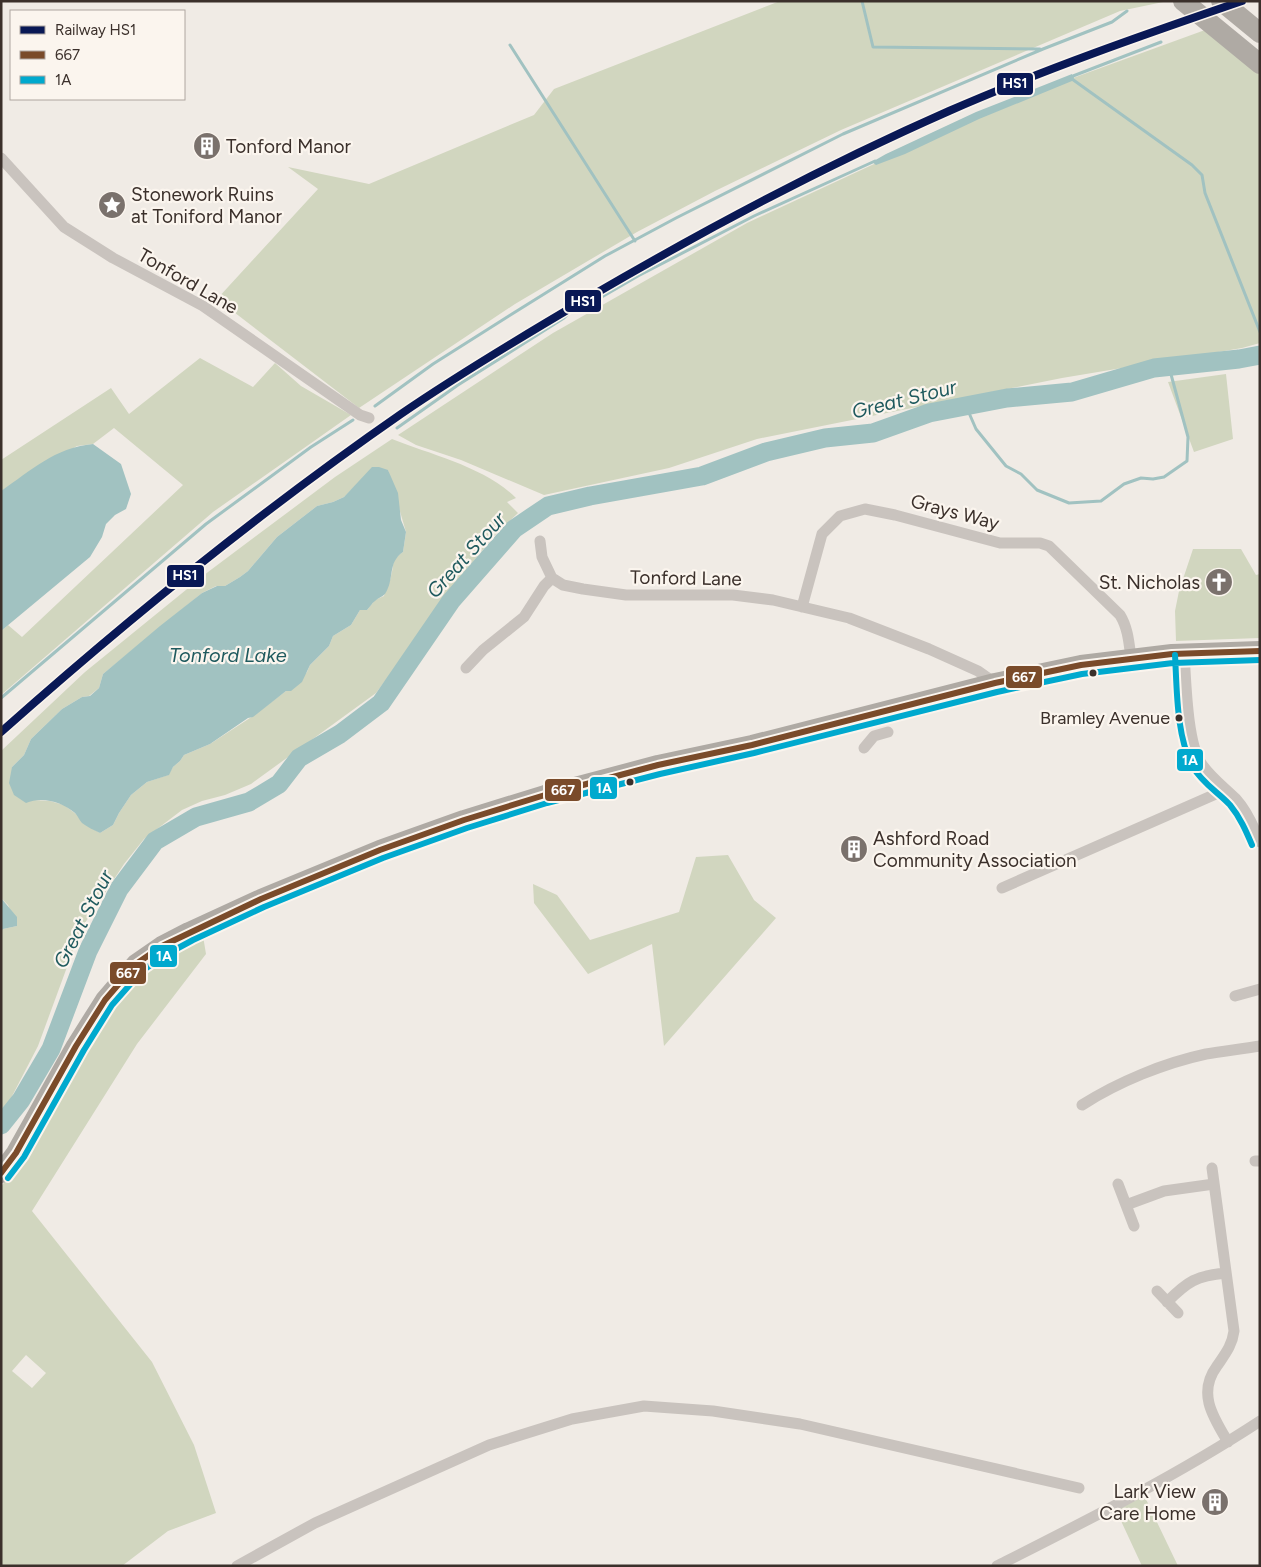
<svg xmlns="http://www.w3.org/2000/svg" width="1261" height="1567" font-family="Figtree,sans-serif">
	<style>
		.green { fill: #d1d6bf; fill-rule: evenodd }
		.water { fill: #a1c2c1 }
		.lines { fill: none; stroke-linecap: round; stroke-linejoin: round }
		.stream { stroke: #a1c2c1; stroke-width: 3 }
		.river { stroke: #a1c2c1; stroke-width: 19 }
		.street { stroke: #c9c3be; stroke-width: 11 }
		.highway { stroke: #afaaa4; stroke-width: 20 }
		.bus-1-casing { stroke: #fbf5ee; stroke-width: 10 }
		.bus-2-casing { stroke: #fbf5ee; stroke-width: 10 }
		.bus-1 { stroke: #7a4b2a; stroke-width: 6 }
		.bus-2 { stroke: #00a9ce; stroke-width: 6 }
		.rail-1-casing { stroke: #fbf5ee; stroke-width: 11 }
		.rail-1 { stroke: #091855; stroke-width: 8 }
		.bus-dot { fill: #3b302b; stroke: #fbf5ee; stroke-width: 2 }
		.labels { text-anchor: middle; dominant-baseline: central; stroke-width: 4.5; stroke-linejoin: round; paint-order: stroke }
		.bus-label { font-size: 18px; fill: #3b302b; stroke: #fbf5ee; text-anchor: end }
		.poi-label { font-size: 19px; fill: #3b302b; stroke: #fbf5ee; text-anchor: start }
		.street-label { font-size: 19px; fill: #3b302b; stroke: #fbf5ee }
		.water-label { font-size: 20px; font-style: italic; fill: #1f5a5e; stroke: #fbf5ee }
		.line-badge { stroke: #fbf5ee; stroke-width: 2 }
		.badge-label { font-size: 14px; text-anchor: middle; font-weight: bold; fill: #fff }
	</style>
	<rect width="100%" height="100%" fill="#f0ebe5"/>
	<!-- green -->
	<path class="green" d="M780,1H1168L1120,11L841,130L715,191L637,232L515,304L359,408L217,299L318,189L288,167L369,184L534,115L554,89Z
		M1205,30L1260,74V343L1242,348L1062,378L757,439L669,468L544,495L461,460L416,445L398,435L553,333L747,223L928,139L1073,78Z
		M200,358L253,387L275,363L301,386L351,415L213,512L1,695V631L8,625L22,637L183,485L114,428L93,444L77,446L1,491V460L111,388L129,414Z
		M1226,374L1233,439L1194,452L1168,382Z
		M392,439C432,455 485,467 516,498L507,502L518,513L496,534L467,569L452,594L426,626L376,693L251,784L225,795L202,801L182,810L144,839L124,864L81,929L38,1046L10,1100L1,1114V932L3,929L17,926L8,905L1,898V751L85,672L208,572L335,477ZM388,470L406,532L403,552C390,561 395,563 391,576C390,583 386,589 384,596L375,600L367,610H360L351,625L333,636L329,646L310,665L307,672L286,691L253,716L210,744L184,755L180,761L173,767L168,775L147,782L131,795L119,813L113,825L100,833L83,823L76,814L64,805L50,801L33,800L12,767L24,755L31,739L62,709L82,697L89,696L99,688L103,674L202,593L216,586H225L240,577L248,571L277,537L317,506L333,502L344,497L357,484Z
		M1193,549H1241L1256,575L1260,574V638L1176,641L1175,611L1179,591Z
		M728,855L754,900L776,918L664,1046L652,944L588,974L534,903L533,884L557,895L590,940L679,912L696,857Z
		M203,936L206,954L137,1044L32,1211L152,1362L194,1445L216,1513L168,1531L122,1566H1V1187L23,1155L90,1033L131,981L154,962ZM26,1355L46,1373L32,1388L12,1371Z
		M1143,1493L1178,1566H1142L1115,1508Z"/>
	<!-- water -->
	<path class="water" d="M1072,74V81L979,119L905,154L876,165L872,162L886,154L976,112Z
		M93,444L121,464L131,494L126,509L115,515L106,524L102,537L90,557L1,631V491C32,470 54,448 93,444Z
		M372,467H379L388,470L398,493L401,520L406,532L403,552C387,563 395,579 385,594C382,597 378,598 375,601C372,603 370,607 367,610H360L351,625L333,636L329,646L310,665L302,682L291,691H286L253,717L248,718L210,744L184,755L180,761L173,767L169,775L147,782L131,795L119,813L113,825L100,833C94,830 87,827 82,823C79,820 78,816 75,813C62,802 42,796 26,803L14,795L9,783L12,767L24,755L31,739L62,709L82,697L90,696L99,688L103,674L160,626L202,593L217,586H225L240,577L248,571L277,537L317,506L333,502L344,497Z
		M1,898L17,917V926L3,929L1,932Z"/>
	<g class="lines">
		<!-- stream -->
		<path class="stream" d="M862,1L873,47L1040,49
			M1161,42L1073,76L1072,79L1192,165L1202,175L1205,193L1260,332
			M510,45L635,241
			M375,406L433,364L520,309L605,256L676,218L843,134L1043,49L1112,22L1127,11
			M966,406L976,429L1006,466L1021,474L1037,490L1069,503L1101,501L1124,484L1141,478L1153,479L1164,477L1187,461L1188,437L1169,367
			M397,428L458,385L564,318L571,311L581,309L638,276L754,216L875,161
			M1,698L206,524L311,447L353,420"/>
		<!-- river -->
		<path class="river" d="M1,1125L21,1100L51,1049L88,951L119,889L155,841L196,817L249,802L279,784L299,758L340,734L381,703L451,601L514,529L548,506L590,496L702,476L766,452L825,438L873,433L929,413L1007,398L1072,392L1154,368L1239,359L1260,355"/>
		<!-- street -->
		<path class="street" d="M1,158L64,227L113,258L203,306L360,415L369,418
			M540,541L542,557L552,578L563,585L583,589L626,595H733L773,600L849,618L929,649L978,671L995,683
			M802,607L822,534L840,516L865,509L895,515L1000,543H1040L1049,546L1120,615C1128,628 1129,643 1131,658
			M1184,654C1186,681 1187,742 1201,763C1210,777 1224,787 1236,799C1247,811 1254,827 1260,842
			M466,668L483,650L524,617L544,586L552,578
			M864,748L874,736L888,732
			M1002,888L1225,790
			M1235,996L1260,989
			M1082,1105C1118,1082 1164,1063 1206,1054C1224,1051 1242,1049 1260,1046
			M1255,1161H1260
			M1212,1168L1234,1331C1232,1346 1225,1354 1217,1366C1197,1393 1213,1417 1228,1442
			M1118,1184L1134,1226
			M1126,1205L1164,1191L1214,1184
			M1157,1291L1178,1313
			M1167,1302C1188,1281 1196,1276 1226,1273
			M237,1566L315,1523L489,1445L572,1419L644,1406L713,1411L800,1424L1079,1488
			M997,1566C1086,1521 1176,1476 1260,1421"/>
		<!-- highway -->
		<path class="highway" d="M1183,1L1260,64
			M1221,1L1260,33
			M1,1173L16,1153L76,1046L105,1000L136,964L162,946L189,932L261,899L380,850L464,820L545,795L658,765L752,745L995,683L1081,665L1172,654L1260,651"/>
		<!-- bus-1 casing -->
		<g class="bus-1-casing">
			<path id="bus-1" d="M1,1173L16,1153L76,1046L105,1000L136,964L162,946L261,899L380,850L464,820L545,795L658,765L752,745L995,683L1081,665L1172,654L1260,651"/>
		</g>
		<!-- bus-2 casing -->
		<g class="bus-2-casing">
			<path id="bus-2" d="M1175,655C1177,689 1176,736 1193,767C1202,783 1218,792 1230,805C1240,817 1246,831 1252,845
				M8,1178L24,1157L84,1050L112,1005L142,971L167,954L193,940L264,907L383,858L467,828L547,803L660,774L754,753L997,692L1082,674L1173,663L1260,660"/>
		</g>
		<!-- bus-1 -->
		<use href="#bus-1" class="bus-1"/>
		<!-- bus-2 -->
		<use href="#bus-2" class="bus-2"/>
		<!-- rail-1 casing -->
		<g class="rail-1-casing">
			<path id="rail-1" d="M1,732C128,619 261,511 401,414C461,373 523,336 586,299C704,230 824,166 949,111C1045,69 1143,35 1242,1"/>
		</g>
		<!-- rail-1 -->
		<use href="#rail-1" class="rail-1"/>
	</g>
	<!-- icons -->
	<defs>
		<g id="building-disc" transform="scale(1.4375)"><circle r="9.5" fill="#7a716c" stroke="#fbf5ee"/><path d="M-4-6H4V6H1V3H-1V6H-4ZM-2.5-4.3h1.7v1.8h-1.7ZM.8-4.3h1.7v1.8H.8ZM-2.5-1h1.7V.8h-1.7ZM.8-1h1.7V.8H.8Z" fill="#fff"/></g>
		<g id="sight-disc" transform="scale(1.4375)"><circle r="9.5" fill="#7a716c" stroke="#fbf5ee"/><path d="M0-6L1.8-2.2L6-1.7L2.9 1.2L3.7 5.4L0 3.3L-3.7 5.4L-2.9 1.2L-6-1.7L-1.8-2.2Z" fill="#fff"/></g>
		<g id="church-disc" transform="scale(1.4375)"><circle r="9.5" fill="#7a716c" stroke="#fbf5ee"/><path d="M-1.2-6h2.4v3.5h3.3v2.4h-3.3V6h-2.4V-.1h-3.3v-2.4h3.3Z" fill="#fff"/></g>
	</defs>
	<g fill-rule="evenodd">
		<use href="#building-disc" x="207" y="146"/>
		<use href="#sight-disc" x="112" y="205"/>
		<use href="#church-disc" x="1219" y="582"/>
		<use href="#building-disc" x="854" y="849"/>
		<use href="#building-disc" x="1215" y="1502"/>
	</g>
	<!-- markers -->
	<g class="bus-dot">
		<circle cx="1093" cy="673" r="4.5"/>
		<circle cx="1179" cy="718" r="4.5"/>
		<circle cx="630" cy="782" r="4.5"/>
	</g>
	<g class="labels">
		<!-- bus labels -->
		<g class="bus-label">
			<text x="1170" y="718">Bramley Avenue</text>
		</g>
		<!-- poi labels -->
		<g class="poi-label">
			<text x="226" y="146">Tonford Manor</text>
			<text x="131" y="194">Stonework Ruins<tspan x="131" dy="22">at Toniford Manor</tspan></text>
			<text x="1200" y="582" text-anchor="end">St. Nicholas</text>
			<text x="873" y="838">Ashford Road<tspan x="873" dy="22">Community Association</tspan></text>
			<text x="1196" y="1491" text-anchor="end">Lark View<tspan x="1196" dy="22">Care Home</tspan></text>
		</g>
		<!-- street labels -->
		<g class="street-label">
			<text transform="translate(188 281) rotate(30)">Tonford Lane</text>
			<text transform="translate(955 512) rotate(15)">Grays Way</text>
			<text transform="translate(686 578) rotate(1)">Tonford Lane</text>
		</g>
		<!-- water labels -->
		<g class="water-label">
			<text transform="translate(904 399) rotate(-14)">Great Stour</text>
			<text transform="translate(466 555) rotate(-48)">Great Stour</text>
			<text x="228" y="655">Tonford Lake</text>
			<text transform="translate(83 919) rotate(-63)">Great Stour</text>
		</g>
	</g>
	<g class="line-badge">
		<rect x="996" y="72" width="38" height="24" rx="5" fill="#091855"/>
		<rect x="564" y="289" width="38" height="24" rx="5" fill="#091855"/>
		<rect x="166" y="564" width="39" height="24" rx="5" fill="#091855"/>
		<rect x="1005" y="665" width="38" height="24" rx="5" fill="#7a4b2a"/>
		<rect x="1176" y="748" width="28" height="24" rx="5" fill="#00a9ce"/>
		<rect x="589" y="776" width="29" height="24" rx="5" fill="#00a9ce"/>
		<rect x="544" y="778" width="38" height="24" rx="5" fill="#7a4b2a"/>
		<rect x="149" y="944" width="29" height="24" rx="5" fill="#00a9ce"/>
		<rect x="109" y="961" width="38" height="24" rx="5" fill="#7a4b2a"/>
	</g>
	<g class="badge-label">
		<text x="1015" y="88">HS1</text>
		<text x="583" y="306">HS1</text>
		<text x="185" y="580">HS1</text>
		<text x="1024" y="682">667</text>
		<text x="1190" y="765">1A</text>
		<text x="604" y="793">1A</text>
		<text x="563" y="795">667</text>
		<text x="164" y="961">1A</text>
		<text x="128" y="978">667</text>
	</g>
	<!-- border -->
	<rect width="1261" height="1567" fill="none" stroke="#3b302b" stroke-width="5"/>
	<!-- legend -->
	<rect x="10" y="10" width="175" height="90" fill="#fbf5ee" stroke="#aea6a0"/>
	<rect x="20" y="26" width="25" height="8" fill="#091855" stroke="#aea6a0"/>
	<text x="55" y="35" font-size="15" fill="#3b302b">Railway HS1</text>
	<rect x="20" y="51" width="25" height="8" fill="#7a4b2a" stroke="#aea6a0"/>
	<text x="55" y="60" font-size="15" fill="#3b302b">667</text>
	<rect x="20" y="76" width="25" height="8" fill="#00a9ce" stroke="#aea6a0"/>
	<text x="55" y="85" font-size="15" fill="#3b302b">1A</text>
</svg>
